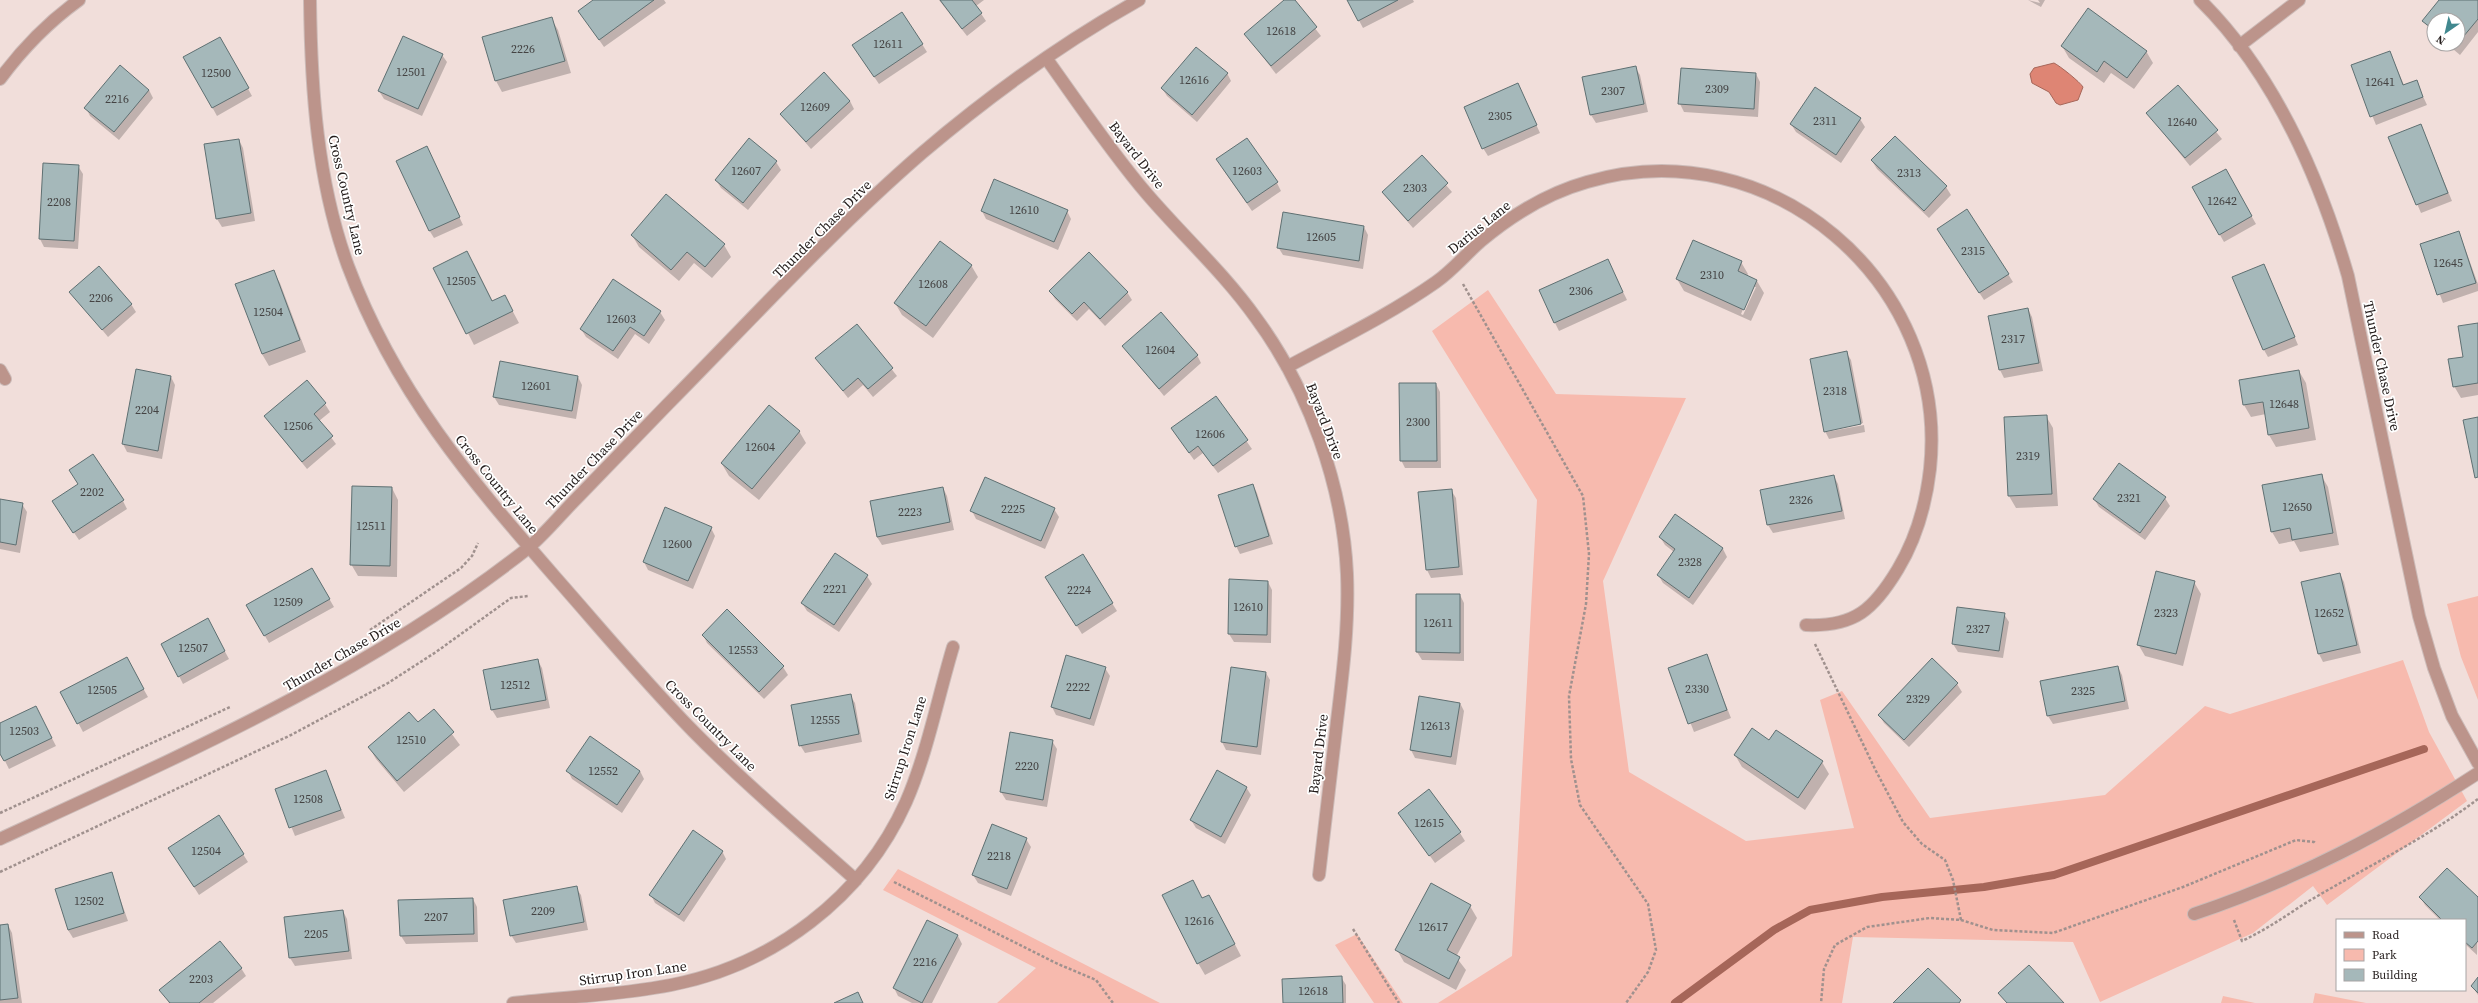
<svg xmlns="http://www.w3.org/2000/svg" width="2478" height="1003" font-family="'Source Serif 4',serif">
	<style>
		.green { fill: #f7baae }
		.water { fill: #de8574; stroke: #a66659 }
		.shadow { fill: #0003; fill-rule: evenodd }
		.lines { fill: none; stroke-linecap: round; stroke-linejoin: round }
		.stream { stroke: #a66659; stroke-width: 8 }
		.building { fill: #a5b8ba; stroke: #5f7072 }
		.lane-casing { stroke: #ccbbb8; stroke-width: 14 }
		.street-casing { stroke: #ccbbb8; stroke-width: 14 }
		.path { stroke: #a0918e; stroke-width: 2.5; stroke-dasharray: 3 2; stroke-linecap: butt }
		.lane { stroke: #bc948b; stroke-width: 12 }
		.street { stroke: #bc948b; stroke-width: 12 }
		.labels { text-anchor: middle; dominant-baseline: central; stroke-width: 3.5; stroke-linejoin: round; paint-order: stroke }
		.number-label { font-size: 12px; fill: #444343 }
		.street-label { font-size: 14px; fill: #231c1b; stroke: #fff }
	</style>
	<rect width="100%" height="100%" fill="#f1deda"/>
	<!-- green -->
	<path class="green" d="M1488,290L1556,394L1686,398L1603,581L1629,772L1746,841L1854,828L1820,700L1842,691L1930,818L2105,795L2205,706L2230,714L2403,660L2429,732L2467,801L2327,905L2313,886L2253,933L2100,1002L2073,942L1853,937L1842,1003H1438L1512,956L1537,500L1432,331Z
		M2478,596V700L2461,657L2447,604Z
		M898,869L1160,1003H997L1036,968L883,890Z
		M1357,934L1403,1003H1374L1335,945Z
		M2315,993L2366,1003H2313Z
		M2223,996L2255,1003H2221Z"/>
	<!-- water -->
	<path class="water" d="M2054,63C2060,66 2080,82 2083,87L2078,100L2060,105L2056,103L2049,92L2032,83L2030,74L2034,68Z"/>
	<!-- shadow -->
	<path class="shadow" d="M594,0H664L666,3L604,47L579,11Z
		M939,0H984L976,6L986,21L967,36Z
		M1286,0H1293L1321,36L1276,74L1245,34Z
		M1348,0H1413L1414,2L1363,28Z
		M2028,0L2040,3L2038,0H2045L2041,7Z
		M2440,0H2478V32L2460,55L2447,44H2458V20H2434V34L2423,21Z
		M551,18L558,30L571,73L502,92L496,81Z
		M220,38L252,96L217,116L185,58Z
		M922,44L927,52L879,84L858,53Z
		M2062,46L2146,51L2153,63L2134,89L2111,73L2104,83L2069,58Z
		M2390,52L2404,85L2416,81L2427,105L2376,125L2352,66Z
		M442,55L447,62L422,116L384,99L379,91Z
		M1635,67L1640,75L1648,112L1596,123L1591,115L1584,78Z
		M1227,73L1231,81L1197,122L1167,96L1162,88Z
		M1756,74L1760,82L1758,117L1684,112L1680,104Z
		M1518,85L1540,133L1488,156L1483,148Z
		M2178,86L2222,139L2190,166L2147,113Z
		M149,90L153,98L119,140L90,116L86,108Z
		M850,101L854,109L811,149L781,114Z
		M1860,119L1865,127L1841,163L1796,132L1791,124Z
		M2421,125L2452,201L2421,213L2389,138Z
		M1895,137L1946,187L1951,195L1929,218L1877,169L1872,161Z
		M239,140L243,148L255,221L222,227L217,219Z
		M427,148L463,225L434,238L429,230Z
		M1422,157L1452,192L1413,228L1383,193Z
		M776,162L781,170L748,210L721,188L716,180Z
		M78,166L83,174L78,249L44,247L40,239Z
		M1222,168L1277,183L1281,191L1252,211Z
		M2225,170L2256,224L2224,242L2193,188Z
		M982,211H1067L1071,219L1058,250L986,219Z
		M1364,227L1368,235L1363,269L1283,255L1278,247Z
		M2459,232L2478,284V291L2443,303L2421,244Z
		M632,235L724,245L731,257L712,278L694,263L679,281L639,247Z
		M1943,237L2008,274L2013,282L1984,300Z
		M1608,261L1627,300L1559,331L1555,323Z
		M1741,262L1748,274L1747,276L1757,281L1764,293L1751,321L1684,291L1677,279ZM1753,287H1756L1743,315L1741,314Z
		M474,264L493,302L511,308L519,323L474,345L435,268Z
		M971,265L978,277L933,338L902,315L895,303Z
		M273,271L280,283L306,352L269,366L262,354Z
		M2268,273L2298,345L2268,357L2264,350Z
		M1050,291L1127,292L1132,300L1105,326L1089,309L1077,321L1055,299Z
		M71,292L131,304L136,312L108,337Z
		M2028,309L2032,317L2043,371L2004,378L2000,370Z
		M660,312L665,320L649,344L635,334L618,359L586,337L581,329Z
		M2478,324V395L2461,398L2454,386Z
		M857,325L897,376L873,397L863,385L848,398L817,358Z
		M1123,346L1197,355L1201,363L1164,396Z
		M1846,352L1851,360L1863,423L1826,430V432L1864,425L1865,432L1829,439L1825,431Z
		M137,371L171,377L175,385L162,459L127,452L123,444Z
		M2299,371L2306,383L2316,440L2276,447L2269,435L2266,414L2251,417L2244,405L2240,381Z
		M578,377L582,385L576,419L499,405L494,397Z
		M1436,384L1440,392L1441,468H1405L1401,460Z
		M1216,398L1252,449L1218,473L1203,453L1194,460L1172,429Z
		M325,404L330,412L319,421L336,444L307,469L265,417Z
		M2046,416L2053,428L2058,506L2016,508L2009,496Z
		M799,431L806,443L759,500L729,476L722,464Z
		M2321,475L2328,487L2339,545L2300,552L2294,541L2279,544L2272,532Z
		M1834,476L1838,484L1845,519L1773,533L1768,525L1761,490Z
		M1253,485L1257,493L1273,544L1240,554L1236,546Z
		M392,488L398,500L397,577L358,576L351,564Z
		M943,488L947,496L954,530L882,545L877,537Z
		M1451,490L1456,498L1463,575L1431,578L1427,570L1419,493Z
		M2165,498L2170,506L2145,540L2099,507L2094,499Z
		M0,500L22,504L27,512L20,553L0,549Z
		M123,501L127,509L79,540L58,509Z
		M1054,509L1059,517L1045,549L976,519L972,511Z
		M1675,516L1723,549L1727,557L1693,605L1663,583L1658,575L1674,552L1665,545L1660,537Z
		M711,528L715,536L693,589L648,570L644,562Z
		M1082,555L1117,611L1082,634L1051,585Z
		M312,569L334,607L269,643L247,605Z
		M2340,574L2344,582L2361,653L2323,662L2319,654Z
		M867,576L872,584L839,632L807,611L802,603Z
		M1268,582L1272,590L1271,643L1234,642L1229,634Z
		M2194,582L2201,594L2183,666L2145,656L2138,644Z
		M1417,595H1460L1464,603V661L1422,660L1417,652Z
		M727,611L783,667L788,675L764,699L707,643L703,635Z
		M2004,614L2009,622L2003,658L1958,652L1953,644Z
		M212,628L229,659L183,684L179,676Z
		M1706,655L1731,718L1694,732L1669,668Z
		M126,658L148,697L83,732L62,692Z
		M1932,660L1957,684L1962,692L1909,747L1884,723L1879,715Z
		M538,661L542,668L550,708L497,718L492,710L484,671Z
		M2118,667L2122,675L2129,709L2053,724L2048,716Z
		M1105,668L1110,676L1094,726L1056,715L1052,707Z
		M1232,668L1266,673L1270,680L1261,755L1226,750L1222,742Z
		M850,695L855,703L862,742L805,753L800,745Z
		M1460,703L1464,711L1456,765L1415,758L1411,750Z
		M434,710L460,745L404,792L376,759L369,747L418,724Z
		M40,715L56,746L9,769L0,751V725Z
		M1052,741L1057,749L1047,807L1006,800L1001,792Z
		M1769,741L1822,762L1829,774L1805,810L1742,767L1735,755Z
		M568,771H640L644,779L622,813L572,779Z
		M326,772L345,818L295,836L276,789Z
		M1246,787L1251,795L1225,844L1196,828L1191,820Z
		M1399,813L1460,833L1465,841L1435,863Z
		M219,816L248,862L199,895L174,856Z
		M1026,839L1031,847L1011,896L978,883L973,875Z
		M722,851L726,859L684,922L655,903L651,895Z
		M111,873L128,921L73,938L68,930Z
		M576,888L581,895L588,930L516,943L511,935Z
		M2420,897L2478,898L2477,955L2465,944V920H2440L2425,905Z
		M473,899L477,907L478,942L406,944L401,936Z
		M1202,899L1216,908L1241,956L1205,975L1198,963Z
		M1470,906L1477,918L1456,957L1466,970L1456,990L1404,962L1397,950Z
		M343,911L347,919L352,959L295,966L290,958Z
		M8,925L12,933L22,1003H0V926Z
		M958,936L962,944L932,1003H912L898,996L894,988Z
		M241,968L246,976L213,1003H169L161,990Z
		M1341,977L1346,985V1003H1284Z
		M2478,979V995L2472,986Z"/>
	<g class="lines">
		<!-- stream -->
		<path class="stream" d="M1675,1003L1774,930L1810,910L1882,897L1984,887L2054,875L2424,749"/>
	</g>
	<!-- building -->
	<path class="building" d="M593,0H654L599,40L578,11Z
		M940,0H972L982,13L962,29Z
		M1284,0H1295L1317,27L1271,66L1244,34Z
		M1347,0H1398L1358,21Z
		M2439,0H2478V19L2458,43V20H2434V30L2422,21Z
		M2088,8L2147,51L2127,78L2104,61L2097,72L2061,46Z
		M902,12L923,44L874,77L852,45Z
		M552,17L565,61L495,81L482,37Z
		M403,36L443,54L418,109L378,91Z
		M220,37L249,88L212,108L183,57Z
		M1196,47L1228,73L1192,115L1161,88Z
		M2390,51L2403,85L2417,80L2423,97L2370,117L2351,65Z
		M120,65L149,90L114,132L84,108Z
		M1636,66L1644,104L1590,115L1582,77Z
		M1681,68L1756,73L1754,109L1678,104Z
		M824,72L850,101L806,142L780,114Z
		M1518,83L1537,125L1482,149L1464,107Z
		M2178,85L2218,130L2185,158L2146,113Z
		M1815,87L1861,118L1836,155L1790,124Z
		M2421,124L2448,193L2416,205L2388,137Z
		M1895,136L1947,186L1924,211L1871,160Z
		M749,138L777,161L743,203L715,180Z
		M1247,138L1278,182L1247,203L1216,159Z
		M239,139L251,213L216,219L204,144Z
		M427,146L460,217L429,231L396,161Z
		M1422,155L1448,183L1408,221L1382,192Z
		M43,163L79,165L74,241L39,239Z
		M2226,169L2252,216L2219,235L2192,187Z
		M994,179L1068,210L1054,242L981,211Z
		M666,194L725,244L705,267L687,252L671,270L631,235Z
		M1967,209L2009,274L1979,293L1937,229Z
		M1283,212L1364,226L1359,261L1277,248Z
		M2459,231L2476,283L2437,295L2420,244Z
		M1693,240L1742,261L1738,271L1757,280L1744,310L1676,279Z
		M940,241L972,265L926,326L894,303Z
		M467,251L492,301L505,295L513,311L466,334L433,268Z
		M1089,252L1128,292L1100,319L1084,302L1072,314L1049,291Z
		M1608,259L1623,292L1554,323L1539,290Z
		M2264,264L2295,337L2263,350L2232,277Z
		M99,266L132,304L102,330L69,292Z
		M274,270L300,340L262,354L235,284Z
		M613,279L661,311L644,336L630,327L613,351L580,329Z
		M2028,308L2039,363L1999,370L1988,316Z
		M1161,312L1198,355L1159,389L1122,346Z
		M2478,323V383L2453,387L2448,359L2463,357L2458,326Z
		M857,324L893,368L868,389L858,378L843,391L815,358Z
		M1847,351L1861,424L1824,432L1810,359Z
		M500,361L578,376L572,411L493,397Z
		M136,369L171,376L158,451L122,444Z
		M2299,370L2309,428L2268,435L2263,402L2243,405L2239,380Z
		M307,380L326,403L314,414L333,436L302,462L264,416Z
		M1399,383H1436L1437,461H1400Z
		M1216,396L1248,440L1213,466L1198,446L1189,453L1171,428Z
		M769,405L800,431L752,489L721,463Z
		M2047,415L2052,494L2008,496L2004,417Z
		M2478,417V477L2475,478L2463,420Z
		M93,454L124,500L73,533L52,501L78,484L69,470Z
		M2119,463L2166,497L2140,533L2093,499Z
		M2322,474L2333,533L2292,540L2290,528L2271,532L2262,485Z
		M1834,475L1842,511L1767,525L1760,490Z
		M985,477L1055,508L1041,541L970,511Z
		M1253,484L1269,536L1235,547L1218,495Z
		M352,486L392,487L390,566L350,565Z
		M943,487L950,522L877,537L870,501Z
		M1452,489L1459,567L1426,570L1418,492Z
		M0,499L23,503L16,545L0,542Z
		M665,507L712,527L688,581L643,562Z
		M1675,514L1723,548L1689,598L1657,575L1675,549L1659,537Z
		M835,553L868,575L834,625L801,603Z
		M1083,554L1113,603L1076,626L1045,577Z
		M312,568L330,599L264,636L246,605Z
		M2156,571L2195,581L2176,654L2137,645Z
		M2340,573L2357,645L2318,654L2301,582Z
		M1229,579L1268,581L1267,635L1228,634Z
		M1416,594H1460V653L1416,652Z
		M1957,607L2005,613L1999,651L1952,644Z
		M727,609L784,666L759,692L702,635Z
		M208,618L225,651L178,677L161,644Z
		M1707,654L1727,710L1688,724L1668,668Z
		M1066,655L1106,667L1090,719L1051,707Z
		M127,657L144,689L77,724L60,692Z
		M1932,658L1958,683L1904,740L1878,715Z
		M538,659L546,700L491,710L483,670Z
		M2118,666L2125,701L2047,716L2040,681Z
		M1231,667L1266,672L1257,747L1221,742Z
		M851,694L859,734L799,746L791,705Z
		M1419,696L1460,703L1451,757L1410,750Z
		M36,706L52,738L4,761L0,754V723Z
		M434,709L454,732L397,781L368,747L409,712L418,722Z
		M1752,728L1769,740L1776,730L1823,761L1798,798L1734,755Z
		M1010,732L1053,740L1043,800L1000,792Z
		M590,736L640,771L617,805L566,771Z
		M326,770L341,810L289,828L275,789Z
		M1217,770L1247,787L1221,837L1190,820Z
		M1429,789L1461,832L1429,856L1398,813Z
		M219,815L244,854L194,887L168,848Z
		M992,824L1027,838L1007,889L972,875Z
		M693,830L723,851L679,915L649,895Z
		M2447,868L2478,897V941L2472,948L2465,942V920H2442L2419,897Z
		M112,872L124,913L68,930L55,889Z
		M1193,880L1202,898L1209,895L1235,944L1197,964L1162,895Z
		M1431,883L1471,905L1447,950L1460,957L1449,979L1395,950Z
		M577,886L584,922L510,936L503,900Z
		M473,898L474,934L400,936L398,900Z
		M343,910L349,951L289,958L284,917Z
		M927,920L958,935L922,1003L893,988Z
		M8,924L18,998L0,1000V925Z
		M220,941L242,968L199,1003H170L159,990Z
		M2029,965L2064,1003H2007L1998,993Z
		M1928,968L1961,1000L1959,1003H1893Z
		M1342,976L1343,1003H1283L1282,979Z
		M2478,977V993L2471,986Z
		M858,992L863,1003H834Z"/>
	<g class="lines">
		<!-- lane casing -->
		<g class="lane-casing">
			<path id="lane" d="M2194,914C2298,879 2386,833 2478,773"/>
		</g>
		<!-- street casing -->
		<g class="street-casing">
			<path id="street" d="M310,0C311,89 317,181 348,266C395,392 470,479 556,578C601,629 645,682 693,731C744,783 801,831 856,880
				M2200,0C2275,74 2319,176 2348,276L2419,616L2434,668L2452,716L2478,763
				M2239,46L2299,0
				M1046,58C1079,104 1111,152 1147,194C1183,236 1224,273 1256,318C1309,390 1343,486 1347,574C1349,624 1343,672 1337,721C1331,772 1325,824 1319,875
				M0,79C23,48 47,23 79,0
				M1287,367C1337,340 1389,315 1436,282C1453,270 1466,254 1481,241C1512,215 1548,193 1587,182C1769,128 1950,282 1930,469C1926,504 1916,539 1898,569C1874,609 1855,627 1806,625
				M0,370L5,379
				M0,839C182,755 368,674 527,549C545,534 561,514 577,498C607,467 637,436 667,405C751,320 832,231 922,153C989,96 1062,43 1139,0
				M513,1003C564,997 621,995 671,985C773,965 863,898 906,802C927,754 938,697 953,647"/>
		</g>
		<!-- path -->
		<path class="path" d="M1463,284L1583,496L1589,554L1586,604L1569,696L1571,759L1580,805L1648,904L1656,950L1648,972L1626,1003
			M370,630L461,568L472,556L478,543
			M1815,644L1876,771L1903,822L1922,844L1945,860L1953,880L1961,920L1930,918L1867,927L1835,945L1824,969L1821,1003
			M0,813L230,707
			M0,872L291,735L388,683L436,652L511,598L528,596
			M894,882L1058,964L1096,980L1113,1003
			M1961,920L1993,930L2053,933L2183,887L2296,840L2314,842L2316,844
			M2234,920L2242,941C2265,930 2283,918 2304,904C2362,869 2424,840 2478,799
			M1353,929L1399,1003"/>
		<!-- lane -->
		<use href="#lane" class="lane"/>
		<!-- street -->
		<use href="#street" class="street"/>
	</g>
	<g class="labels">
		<!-- number labels -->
		<g class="number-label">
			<text x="1281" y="31">12618</text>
			<text x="888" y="44">12611</text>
			<text x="523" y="49">2226</text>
			<text x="411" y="72">12501</text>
			<text x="216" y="73">12500</text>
			<text x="1194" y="80">12616</text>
			<text x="2380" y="82">12641</text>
			<text x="1717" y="89">2309</text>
			<text x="1613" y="91">2307</text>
			<text x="117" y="99">2216</text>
			<text x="815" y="107">12609</text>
			<text x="1500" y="116">2305</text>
			<text x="1825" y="121">2311</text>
			<text x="2182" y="122">12640</text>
			<text x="746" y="171">12607</text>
			<text x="1247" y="171">12603</text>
			<text x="1909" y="173">2313</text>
			<text x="1415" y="188">2303</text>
			<text x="2222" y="201">12642</text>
			<text x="59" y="202">2208</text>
			<text x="1024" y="210">12610</text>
			<text x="1321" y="237">12605</text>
			<text x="1973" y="251">2315</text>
			<text x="2448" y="263">12645</text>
			<text x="1712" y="275">2310</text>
			<text x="461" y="281">12505</text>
			<text x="933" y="284">12608</text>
			<text x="1581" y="291">2306</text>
			<text x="101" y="298">2206</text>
			<text x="268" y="312">12504</text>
			<text x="621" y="319">12603</text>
			<text x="2013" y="339">2317</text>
			<text x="1160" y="350">12604</text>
			<text x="536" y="386">12601</text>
			<text x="1835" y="391">2318</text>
			<text x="2284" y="404">12648</text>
			<text x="147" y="410">2204</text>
			<text x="1418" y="422">2300</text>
			<text x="298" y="426">12506</text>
			<text x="1210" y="434">12606</text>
			<text x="760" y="447">12604</text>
			<text x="2028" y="456">2319</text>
			<text x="92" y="492">2202</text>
			<text x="2129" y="498">2321</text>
			<text x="1801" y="500">2326</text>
			<text x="2297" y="507">12650</text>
			<text x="1013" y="509">2225</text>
			<text x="910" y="512">2223</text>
			<text x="371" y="526">12511</text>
			<text x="677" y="544">12600</text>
			<text x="1690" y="562">2328</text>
			<text x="835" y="589">2221</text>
			<text x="1079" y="590">2224</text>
			<text x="288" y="602">12509</text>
			<text x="1248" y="607">12610</text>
			<text x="2166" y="613">2323</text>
			<text x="2329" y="613">12652</text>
			<text x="1438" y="623">12611</text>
			<text x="1978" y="629">2327</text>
			<text x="193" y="648">12507</text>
			<text x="743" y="650">12553</text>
			<text x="515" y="685">12512</text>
			<text x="1078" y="687">2222</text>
			<text x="1697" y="689">2330</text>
			<text x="102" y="690">12505</text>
			<text x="2083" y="691">2325</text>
			<text x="1918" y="699">2329</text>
			<text x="825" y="720">12555</text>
			<text x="1435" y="726">12613</text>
			<text x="24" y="731">12503</text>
			<text x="411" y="740">12510</text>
			<text x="1027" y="766">2220</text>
			<text x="603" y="771">12552</text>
			<text x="308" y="799">12508</text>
			<text x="1429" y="823">12615</text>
			<text x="206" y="851">12504</text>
			<text x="999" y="856">2218</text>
			<text x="89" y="901">12502</text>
			<text x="543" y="911">2209</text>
			<text x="436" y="917">2207</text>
			<text x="1199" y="921">12616</text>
			<text x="1433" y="927">12617</text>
			<text x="316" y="934">2205</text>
			<text x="925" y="962">2216</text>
			<text x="201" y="979">2203</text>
			<text x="1313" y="991">12618</text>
		</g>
		<!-- street labels -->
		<g class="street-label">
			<text transform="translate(1137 155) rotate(52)">Bayard Drive</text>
			<text transform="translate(347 195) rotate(77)">Cross Country Lane</text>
			<text transform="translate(1479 227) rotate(-39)">Darius Lane</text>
			<text transform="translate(822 229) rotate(-45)">Thunder Chase Drive</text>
			<text transform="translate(2382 366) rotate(78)">Thunder Chase Drive</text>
			<text transform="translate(1325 421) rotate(69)">Bayard Drive</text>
			<text transform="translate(594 459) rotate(-46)">Thunder Chase Drive</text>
			<text transform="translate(497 484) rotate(51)">Cross Country Lane</text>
			<text transform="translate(342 654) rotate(-30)">Thunder Chase Drive</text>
			<text transform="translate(711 725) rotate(45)">Cross Country Lane</text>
			<text transform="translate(905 748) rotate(-72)">Stirrup Iron Lane</text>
			<text transform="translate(1318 754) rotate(-83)">Bayard Drive</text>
			<text transform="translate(633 973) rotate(-8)">Stirrup Iron Lane</text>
		</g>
	</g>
	<!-- legend -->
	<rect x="2336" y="919" width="130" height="72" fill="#ffffff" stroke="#a7a4a4"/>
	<rect x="2344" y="932" width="20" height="6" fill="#bc948b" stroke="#a7a4a4"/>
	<text x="2372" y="939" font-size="12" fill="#231c1b">Road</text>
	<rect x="2344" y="949" width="20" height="12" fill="#f7baae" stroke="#a7a4a4"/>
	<text x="2372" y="959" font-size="12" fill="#231c1b">Park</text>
	<rect x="2344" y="969" width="20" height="12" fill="#a5b8ba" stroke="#a7a4a4"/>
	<text x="2372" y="979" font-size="12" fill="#231c1b">Building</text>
	<!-- north arrow -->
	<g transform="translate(2446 32) rotate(214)"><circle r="19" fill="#ffffff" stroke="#a7a4a4"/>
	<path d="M0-3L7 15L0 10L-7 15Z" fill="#41888f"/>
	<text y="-6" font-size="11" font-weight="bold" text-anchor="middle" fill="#231c1b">N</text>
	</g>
</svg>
